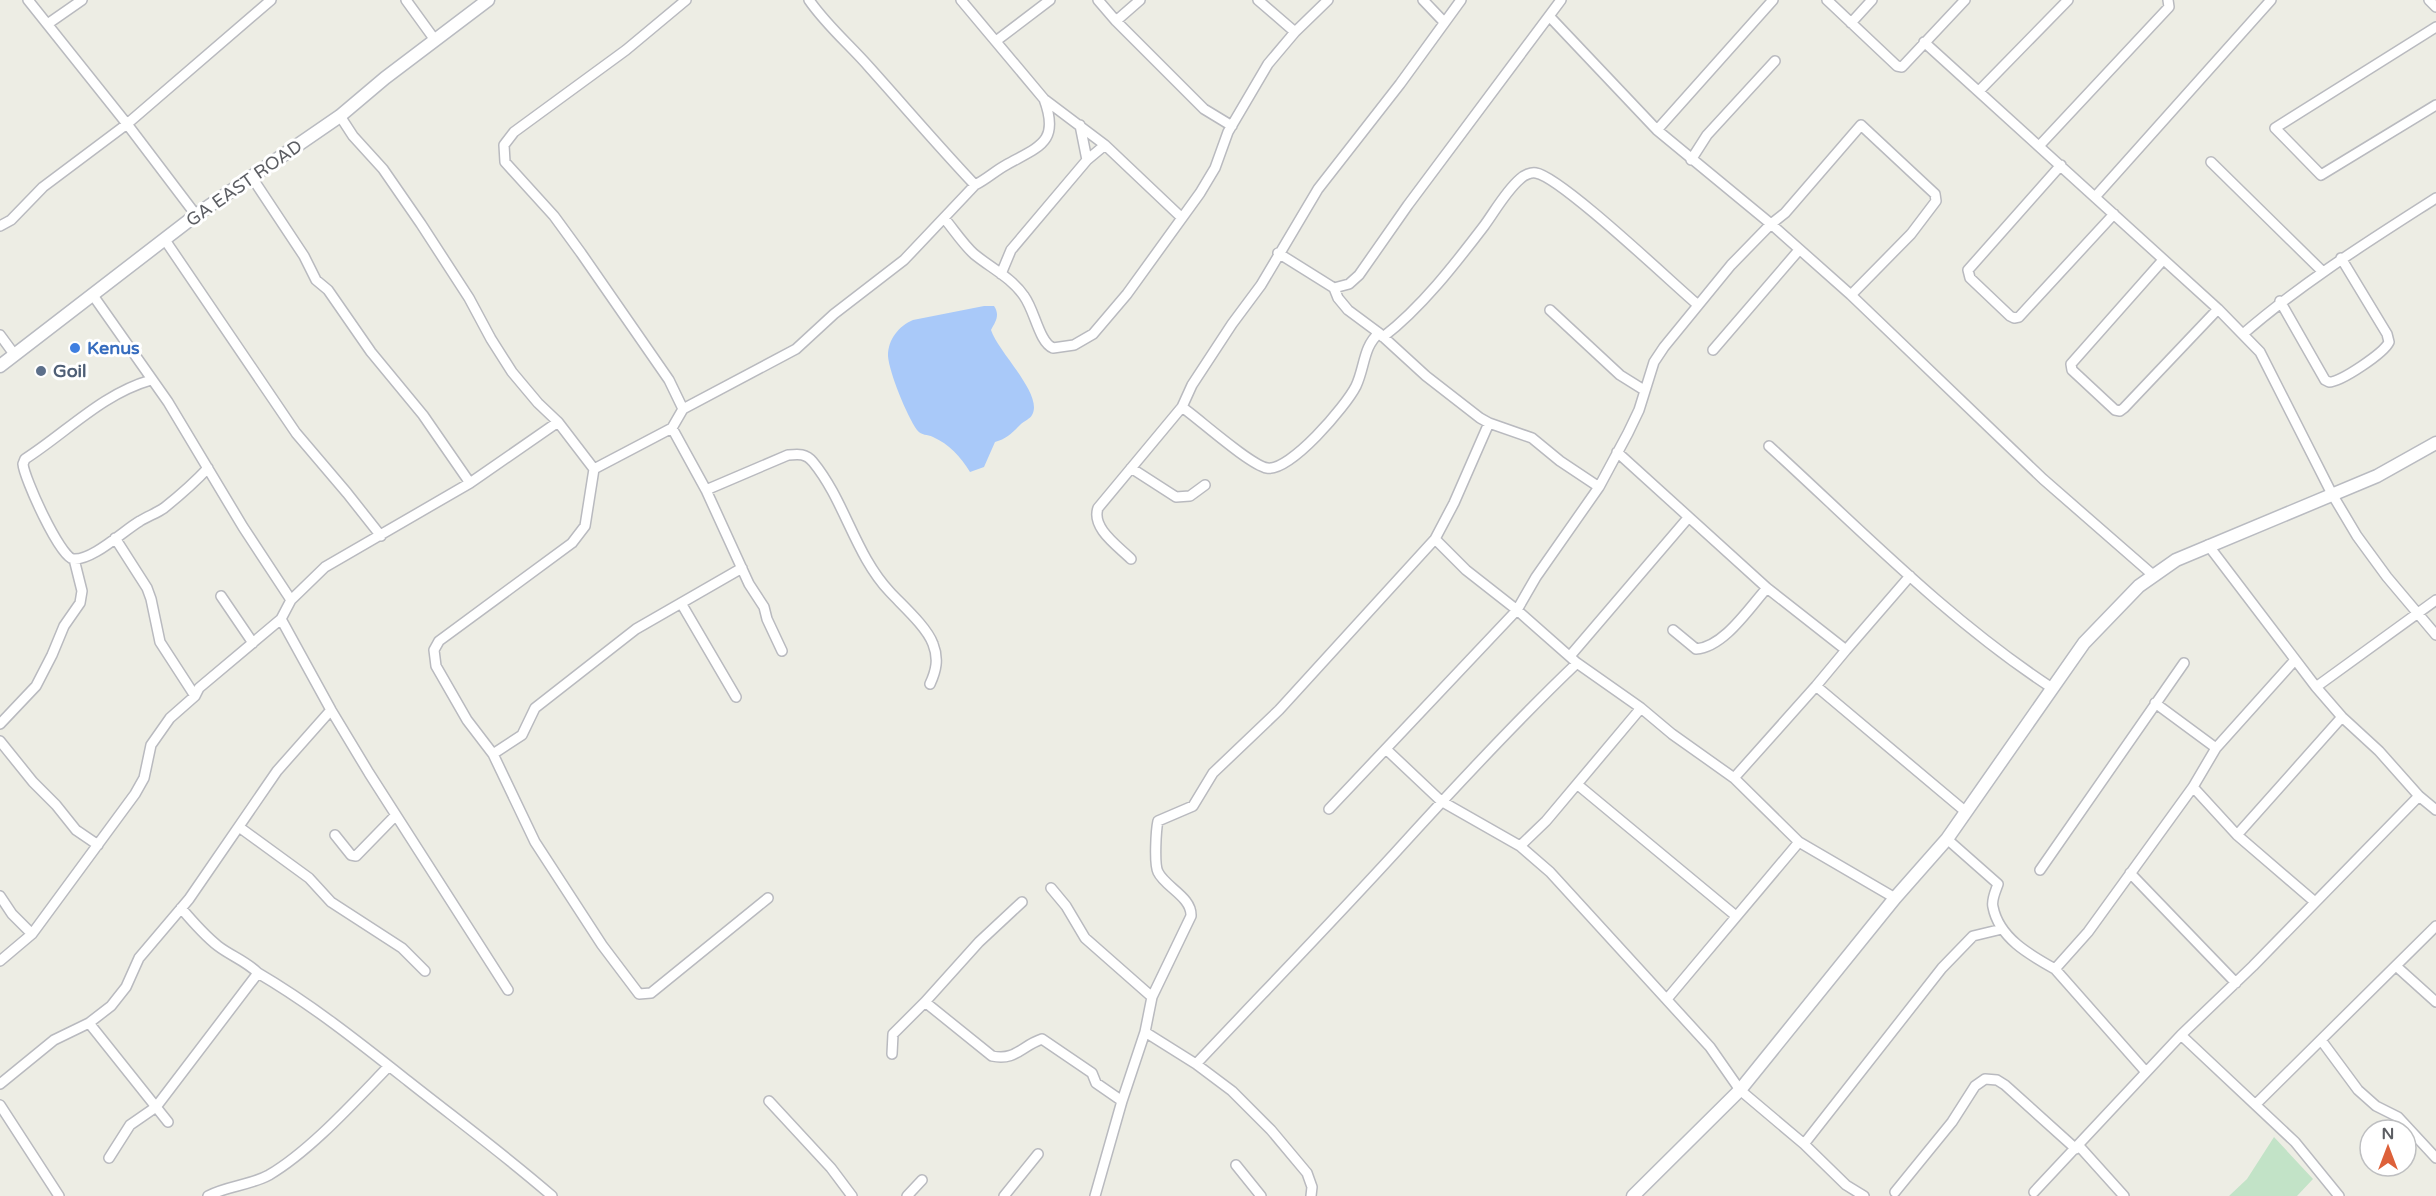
<svg xmlns="http://www.w3.org/2000/svg" width="2436" height="1196" font-family="'Varela Round',sans-serif">
	<style>
		.green { fill: #c2e3c7 }
		.water { fill: #a9c9f9 }
		.lines { fill: none; stroke-linecap: round; stroke-linejoin: round }
		.street-casing { stroke: #b9babf; stroke-width: 12 }
		.secondary-casing { stroke: #b9bbc1; stroke-width: 15 }
		.street { stroke: #fff; stroke-width: 9 }
		.secondary { stroke: #fff; stroke-width: 12 }
		.shop-dot { fill: #3f7fe0; stroke: #fff; stroke-width: 2 }
		.service-dot { fill: #5c6f8a; stroke: #fff; stroke-width: 2 }
		.labels { text-anchor: middle; dominant-baseline: central; stroke-width: 6; stroke-linejoin: round; paint-order: stroke }
		.street-label { font-size: 18px; fill: #5c5e63; stroke: #fff }
		.shop-label { font-size: 18px; font-weight: bold; fill: #366cbe; stroke: #fff; text-anchor: start }
		.service-label { font-size: 18px; font-weight: bold; fill: #4e5e75; stroke: #fff; text-anchor: start }
	</style>
	<rect width="100%" height="100%" fill="#edede4"/>
	<!-- green -->
	<path class="green" d="M2274,1137L2313,1179L2297,1196H2229L2247,1179Z"/>
	<!-- water -->
	<path class="water" d="M984,306H994C1000,315 996,321 991,330C998,352 1044,395 1032,415C1030,419 1024,421 1021,424C1013,432 1007,439 995,442L984,467L970,472C961,457 949,444 933,437C927,434 922,436 917,430C907,416 889,372 888,356C888,339 899,326 913,320Z"/>
	<g class="lines">
		<!-- street casing -->
		<g class="street-casing">
			<path id="street" d="M28,0L127,124L196,215
				M406,0L435,40
				M809,0C827,26 850,45 870,68C905,107 939,147 975,185
				M961,0L1044,99L1105,145L1182,218
				M1098,0L1116,21L1204,109L1232,126
				M1258,0L1295,32
				M1423,0L1444,22
				M1827,0L1897,66L1902,67L1965,0
				M2429,0L2436,7
				M1549,16L1657,130L1771,224L1851,295L2043,479L2153,575
				M1116,21L1140,0
				M49,23L82,0
				M1851,23L1872,0
				M2436,27L2275,128L2321,175L2436,105
				M996,41L1050,0
				M1924,42L2218,309L2260,352L2332,494L2357,536L2387,577L2436,635
				M1979,91L2068,0
				M340,116L353,136L383,169L421,224L469,298L491,339L512,372L538,403L558,422L594,469L672,428L683,409L796,349L834,314L904,260L975,185C987,179 995,171 1006,165C1040,146 1060,142 1044,99
				M1080,125L1087,160
				M1657,130L1773,0
				M2040,145L2169,7L2168,0
				M1691,160L1707,135L1775,61
				M2211,162L2322,271
				M2061,165L1968,270L1970,278L2010,316L2014,318L2019,317L2114,214
				M251,176L304,256L316,280L328,290L371,352L423,415L470,483
				M2095,197L2271,0
				M944,218C954,230 963,244 974,254C991,268 1012,278 1024,296C1035,311 1039,342 1053,348L1074,345L1093,334L1127,294L1200,193L1215,168L1228,132L1268,64L1295,32L1328,0
				M0,226L11,220L43,187L127,124L271,0
				M165,240L296,433L347,493L381,536
				M1278,253L1334,288L1338,298L1348,310L1379,333L1426,376L1480,418L1489,423L1532,438L1560,461L1599,487
				M2163,260L2071,364L2072,370L2115,410L2120,411L2124,408L2218,309
				M1001,274L1011,250L1087,160L1105,145
				M1334,288L1349,284L1359,275L1408,205L1561,0
				M92,294L168,402L243,527L291,600
				M2280,301L2325,380L2329,382C2341,382 2384,353 2389,342L2387,334L2341,258
				M1550,310L1620,375L1644,390
				M2243,334C2303,282 2369,241 2436,198
				M0,335L14,354
				M1383,337C1421,308 1455,264 1484,226C1495,211 1506,191 1520,179C1524,175 1531,172 1536,173C1561,177 1672,283 1698,305
				M1713,350L1799,250
				M151,380C102,394 67,432 25,459L23,464C24,478 60,557 73,559C92,561 123,531 140,521C148,516 157,513 164,508C179,496 195,482 208,468
				M1182,407C1199,419 1250,465 1267,468C1290,472 1346,406 1356,386C1365,367 1363,347 1379,333
				M683,409L669,380L581,253L554,216L505,162L504,145L514,132L626,50L686,0
				M1489,423L1454,503L1435,539L1466,570L1517,610L1577,663L1641,708L1672,734L1734,778L1799,842L1895,898
				M672,428L706,490L749,584L764,607L767,619L782,651
				M1769,446C1860,529 1948,620 2052,688
				M1617,452L1767,588L1846,650L1816,686L1734,778
				M1131,468L1176,497L1190,496L1205,485
				M594,469L585,526L572,543L439,641L434,650L436,666L467,720L493,754L535,842L602,945L639,994L651,993L768,898
				M706,490L788,455C798,454 806,453 813,462C845,501 855,555 890,592C902,605 927,627 933,644C939,659 936,671 930,684
				M115,538L147,588L151,599L160,642L195,696
				M2208,545L2316,687L2342,717L2379,751L2419,796L2436,810
				M1131,559C1118,546 1091,528 1098,508L1182,407L1192,385L1232,324L1261,285L1318,189L1400,84L1461,0
				M221,596L253,643
				M681,603L736,697
				M281,619L331,710L369,773L508,990
				M1673,630L1696,649C1724,647 1749,608 1767,588
				M1846,650L1910,576
				M1570,656L1688,518
				M1816,686L1966,812
				M2316,687L2436,600
				M2155,703L2216,748
				M0,724L36,686L52,655L64,626L80,603L82,591L74,559
				M0,741L33,782L56,805L76,830L98,845
				M1387,750L1441,801L1520,846L1550,872L1710,1047L1740,1090L1804,1144L1846,1185L1864,1196
				M493,754L522,735L535,708L636,629L742,568
				M1578,785L1736,916
				M2193,787L2237,835L2315,902
				M1329,809L1517,610L1536,577L1599,487L1628,433L1639,410L1654,362L1664,347L1731,265L1771,224L1785,213L1861,125L1935,194L1936,201L1911,234L1851,295
				M239,827L309,878L331,902L402,948L425,971
				M335,835L351,855L356,856L396,815
				M2237,835L2342,717
				M1947,839L1998,884C1996,890 1991,900 1993,907C1999,938 2030,955 2055,969
				M1520,846L1546,821L1641,708
				M2040,870L2184,663
				M2130,873L2236,983
				M1051,888L1066,906L1085,938L1152,997
				M0,896L12,914L32,934
				M0,961L32,934L135,794L144,778L151,745L170,718L195,696L199,688L281,619L291,600L325,567L470,483L558,422
				M2396,966L2436,1002
				M258,973C311,1004 360,1043 408,1081C456,1119 505,1155 552,1196
				M1667,999L1799,842
				M925,1002L979,942L1022,902
				M89,1023L168,1122
				M1145,1032L1196,1064L1232,1091L1271,1130L1307,1173L1312,1187L1311,1196
				M2181,1035L2295,1142L2339,1196
				M2321,1040L2358,1090L2376,1106L2398,1117L2436,1158
				M892,1054L893,1034L925,1002L992,1056C1016,1061 1021,1046 1042,1039L1092,1073L1096,1083L1122,1101
				M1196,1064C1262,994 1329,925 1394,854C1453,789 1513,724 1577,663
				M2146,1072L2055,969L2088,932L2193,787L2216,748L2294,661
				M0,1084L54,1040L89,1023L111,1006L126,987L139,958L189,899L277,771L331,710
				M769,1101L831,1168L852,1196
				M2256,1104L2436,926
				M0,1105L59,1196
				M1804,1144L1942,968L1973,936L2002,929
				M2079,1146L2124,1196
				M109,1158L130,1125L156,1107L258,973C246,961 231,956 218,946C204,935 192,921 181,908
				M1236,1165L1261,1196
				M1895,1192L1952,1122L1975,1086L1985,1079L1997,1080L2005,1085L2076,1149
				M2034,1192L2181,1035L2253,966L2419,796
				M208,1196C227,1186 251,1185 269,1175C310,1151 355,1101 389,1066
				M907,1196L922,1180
				M1004,1196L1038,1154
				M1095,1196L1122,1101L1145,1032L1152,997L1191,916C1192,897 1165,887 1158,872C1154,864 1156,830 1158,821L1193,806L1213,773L1279,710L1435,539"/>
		</g>
		<!-- secondary casing -->
		<g class="secondary-casing">
			<path id="secondary" d="M0,366L196,215L340,116L385,78L488,0
				M1633,1196L1740,1090L1895,898L1947,839L2084,643L2139,586L2176,560L2377,476L2436,443"/>
		</g>
		<!-- street -->
		<use href="#street" class="street"/>
		<!-- secondary -->
		<use href="#secondary" class="secondary"/>
	</g>
	<!-- markers -->
	<circle class="shop-dot" cx="75" cy="348" r="6"/>
	<circle class="service-dot" cx="41" cy="371" r="6"/>
	<g class="labels">
		<!-- street labels -->
		<g class="street-label">
			<text transform="translate(244 183) rotate(-35)">GA EAST ROAD</text>
		</g>
		<!-- shop labels -->
		<g class="shop-label">
			<text x="87" y="348">Kenus</text>
		</g>
		<!-- service labels -->
		<g class="service-label">
			<text x="53" y="371">Goil</text>
		</g>
	</g>
	<!-- north arrow -->
	<g transform="translate(2388 1148)"><circle r="28" fill="#ffffff" stroke="#bebfc1" stroke-width="1.5"/>
	<path d="M0-4.5L10 22L0 15L-10 22Z" fill="#dd613a"/>
	<text y="-9" font-size="16" font-weight="bold" text-anchor="middle" fill="#5c5e63">N</text>
	</g>
</svg>
